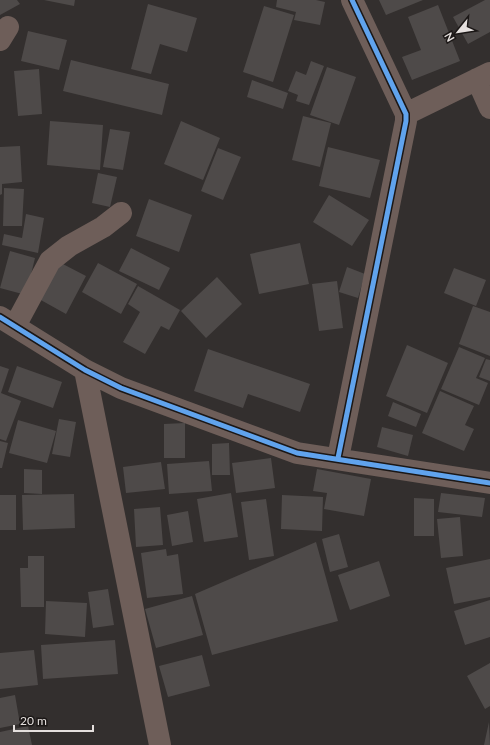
<svg xmlns="http://www.w3.org/2000/svg" width="490" height="745" font-family="Lato,sans-serif">
	<style>
		.building { fill: #4e4a49 }
		.lines { fill: none; stroke-linecap: round; stroke-linejoin: round }
		.minor { stroke: #6e5e59; stroke-width: 22 }
		.cycleway-casing { stroke: #1b1716; stroke-width: 8 }
		.cycleway { stroke: #60a3ed; stroke-width: 5 }
	</style>
	<rect width="100%" height="100%" fill="#332f2e"/>
	<!-- building -->
	<path class="building" d="M0,0H17L20,4L0,15Z
		M44,0H75L74,6Z
		M277,0H316L325,2L320,25L294,20L296,12L276,7Z
		M379,0H423L386,15Z
		M485,0H490V32L468,44L453,17Z
		M148,4L197,18L187,52L160,44L151,74L131,69Z
		M438,5L460,61L412,80L402,57L421,50L408,17Z
		M264,6L294,15L273,82L243,72Z
		M28,31L67,40L59,70L21,61Z
		M71,60L169,84L162,115L63,91Z
		M311,61L324,66L309,105L296,101L298,95L288,91L296,71L306,75Z
		M327,67L356,77L339,125L310,115Z
		M39,69L42,114L18,116L14,71Z
		M252,80L288,93L283,109L247,97Z
		M303,116L331,123L320,167L292,160Z
		M50,121L103,125L100,170L47,165Z
		M181,121L220,138L203,180L164,164Z
		M110,129L130,132L123,170L103,167Z
		M20,146L22,182L2,184V194L0,195V147Z
		M328,147L380,160L370,198L319,186Z
		M218,148L241,157L223,200L201,191Z
		M98,173L117,177L110,207L92,203Z
		M4,188L24,189L22,226H3Z
		M329,195L369,220L352,246L313,222Z
		M149,199L192,215L179,252L136,236Z
		M26,214L44,218L38,253L2,245L4,234L22,238Z
		M300,243L309,284L259,294L250,254Z
		M131,248L170,268L159,290L119,271Z
		M10,251L35,258L26,295L0,288Z
		M59,262L86,276L66,314L39,299Z
		M98,263L137,284L121,314L82,292Z
		M347,267L365,274L358,298L339,292Z
		M454,268L486,280L476,306L444,293Z
		M217,277L242,304L206,338L181,311Z
		M337,281L343,328L319,331L312,284Z
		M138,286L180,310L169,330L161,326L145,354L123,342L140,312L128,304Z
		M473,306L490,312V356L459,344Z
		M407,345L448,363L427,413L386,396Z
		M459,347L485,358L476,378L488,383L479,405L441,389Z
		M208,349L310,384L300,412L248,394L243,408L194,391Z
		M486,359L490,360V381L479,377Z
		M0,366L9,369L1,393L21,401L6,441L0,439Z
		M17,366L62,382L53,408L8,392Z
		M440,391L474,406L465,425L474,429L464,451L422,433Z
		M393,402L421,414L416,427L388,416Z
		M59,419L76,422L70,457L52,454Z
		M18,420L56,431L47,463L9,453Z
		M185,423V458H164V424Z
		M382,427L413,435L408,456L377,447Z
		M0,441L8,443L2,468H0Z
		M229,443L230,475H212V444Z
		M271,458L275,488L236,493L232,463Z
		M209,461L212,491L169,494L167,464Z
		M161,462L165,489L126,493L123,467Z
		M24,469L42,470V494L24,493Z
		M317,469L371,479L364,516L324,509L327,493L313,491Z
		M231,493L238,537L204,542L197,499Z
		M441,493L485,498L482,517L438,512Z
		M74,494L75,528L23,530L22,495Z
		M0,495H16V530H0Z
		M282,495L323,497L322,531L281,529Z
		M414,498L434,499V536H414Z
		M266,499L274,556L249,560L241,502Z
		M160,507L163,545L136,547L134,509Z
		M188,511L193,542L172,546L167,515Z
		M460,517L463,556L441,558L437,519Z
		M339,534L348,567L330,572L322,539Z
		M316,542L338,621L212,655L195,594Z
		M166,549L167,556L178,554L183,594L147,598L141,553Z
		M28,556H44V607H21L20,568H28Z
		M490,559V597L454,604L446,568Z
		M379,561L390,596L350,610L338,575Z
		M108,589L114,625L93,628L88,592Z
		M192,596L203,635L156,648L145,609Z
		M490,600V637L465,645L454,611Z
		M46,601L87,603L85,637L45,634Z
		M115,640L118,674L43,679L41,645Z
		M34,650L38,685L0,689V653Z
		M202,655L210,686L168,697L159,666Z
		M490,663V706L485,709L467,676Z
		M15,695L20,724L0,728V698Z
		M489,722L490,745H484Z
		M28,726L32,745H0V732Z"/>
	<g class="lines">
		<!-- minor -->
		<path class="minor" d="M0,40L8,27
			M477,79L490,108
			M406,114L490,73
			M0,317L85,370L121,388L297,453L490,483
			M15,326L50,261L69,246L103,227L121,213
			M85,370L160,745
			M338,458L406,121V114L352,0"/>
		<!-- cycleway casing -->
		<g class="cycleway-casing">
			<path id="cycleway" d="M0,317L85,370L121,388L297,453L490,483
				M338,458L406,121V114L352,0"/>
		</g>
		<!-- cycleway -->
		<use href="#cycleway" class="cycleway"/>
	</g>
	<!-- north arrow -->
	<g transform="translate(458 32) rotate(240)" stroke="#1b1716" stroke-width="3" paint-order="stroke">
	<path d="M0-3L7 15L0 10L-7 15Z" fill="#e5e0de"/>
	<text y="-6" font-size="11" font-weight="bold" text-anchor="middle" fill="#e5e0de">N</text>
	</g>
	<!-- scale -->
	<path d="M14 725v6h79v-6" fill="none" stroke="#e5e0de" stroke-width="2"/>
	<text x="20" y="725" font-size="12" fill="#e5e0de" stroke="#1b1716" stroke-width="3" paint-order="stroke">20 m</text>
</svg>
